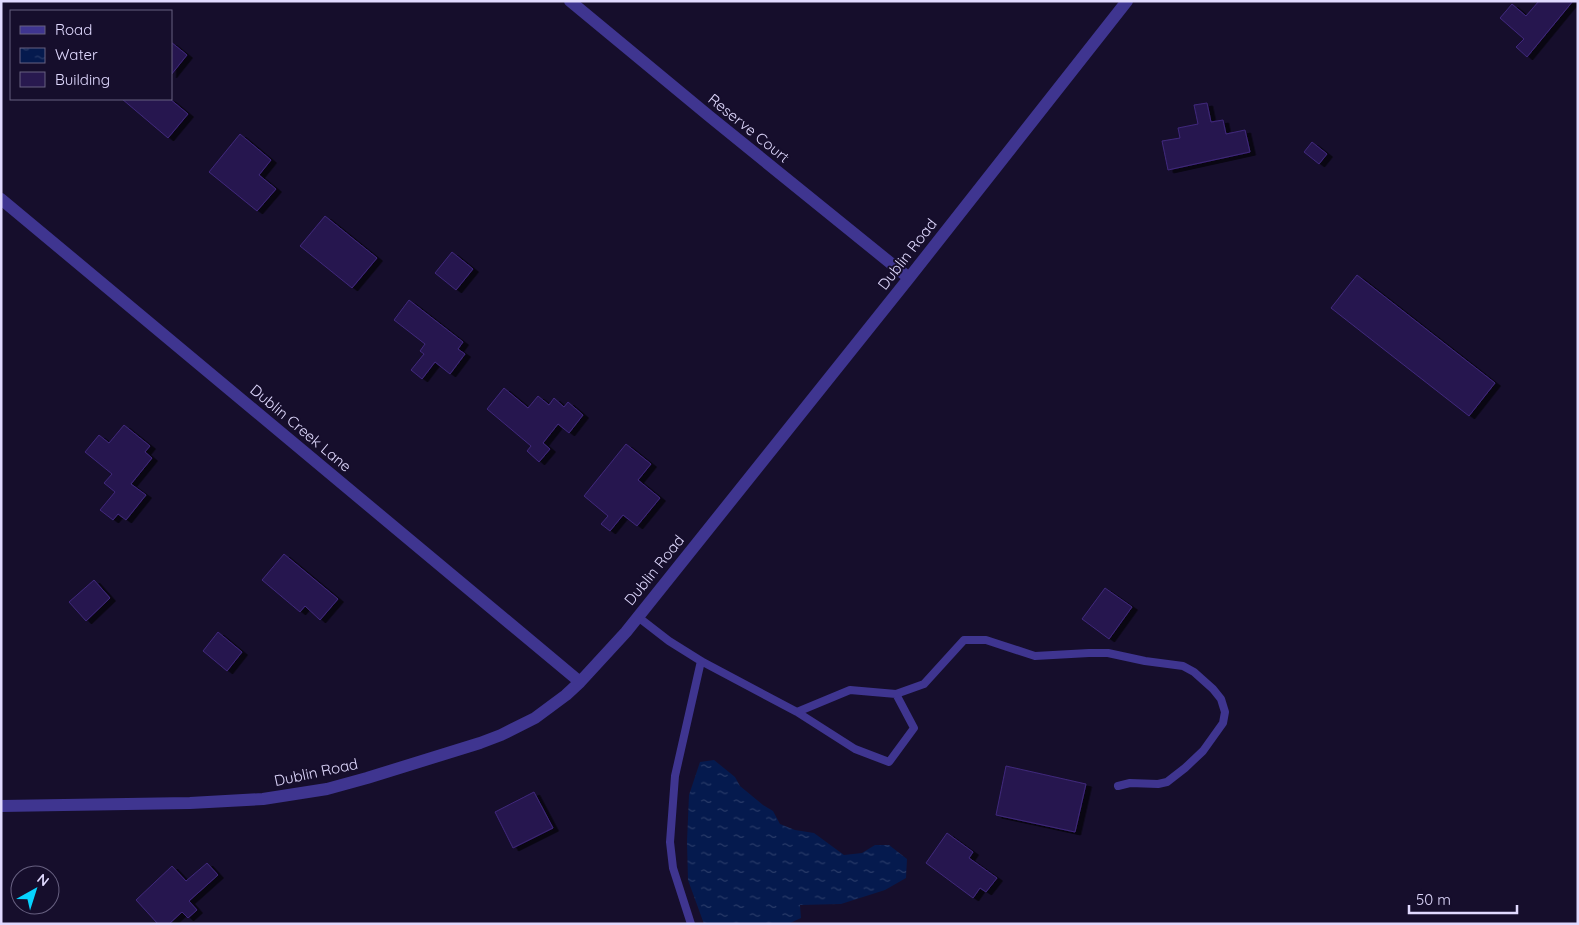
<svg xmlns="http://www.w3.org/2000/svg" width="1579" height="925" font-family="Quicksand,sans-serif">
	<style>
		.water { fill: url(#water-ripples) }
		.building { fill: #28194f; stroke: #40287d; filter: url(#shadow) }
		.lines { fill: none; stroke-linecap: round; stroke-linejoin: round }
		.service { stroke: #3f3590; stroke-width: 8 }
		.minor { stroke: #3f3590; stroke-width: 12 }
		.labels { text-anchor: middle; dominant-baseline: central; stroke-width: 4; stroke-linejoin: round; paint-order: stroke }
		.street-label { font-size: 15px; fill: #e1daff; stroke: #160e2c }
	</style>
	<defs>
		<pattern id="water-ripples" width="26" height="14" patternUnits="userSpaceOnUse" patternTransform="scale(1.25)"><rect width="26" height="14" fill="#051a4e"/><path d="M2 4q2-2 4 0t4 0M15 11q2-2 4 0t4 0" fill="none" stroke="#293b69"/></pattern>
		<filter id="shadow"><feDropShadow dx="5.5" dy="3" stdDeviation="0" flood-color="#0009"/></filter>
	</defs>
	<rect width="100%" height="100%" fill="#160e2c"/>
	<!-- water -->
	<path class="water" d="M714,760L735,777L740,786L763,805L773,811L780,824L795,830L814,833L844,855L862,853L875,845H889L907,859L906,878L885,890L841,904L800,905L801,918L788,924H704L688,880L687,842L689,795L700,762Z"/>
	<!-- building -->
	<path class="building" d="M1539,1H1573L1527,57L1516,47L1524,39L1500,18L1512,4L1526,16Z
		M171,42L187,55L171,75Z
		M122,99H170L188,114L168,138Z
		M1207,103L1211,122L1223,120L1226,134L1245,130L1250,152L1168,170L1162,141L1180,138L1178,128L1198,124L1194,105Z
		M240,134L271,160L259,175L276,189L257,211L209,172Z
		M1312,142L1327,154L1319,164L1304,152Z
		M325,216L377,258L352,288L300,246Z
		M452,252L473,269L456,290L435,273Z
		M1357,275L1495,383L1469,416L1331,308Z
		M409,300L463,342L458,349L465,354L450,374L435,362L422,379L411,370L424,354L420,351L425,344L394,320Z
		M504,388L528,408L538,396L549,405L554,398L564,407L568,402L583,415L569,433L558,424L543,443L550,449L539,462L527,451L531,446L487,409Z
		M124,425L150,446L145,452L152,458L131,484L146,495L126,520L118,514L113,520L100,510L115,492L104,483L112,474L85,452L99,435L109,443Z
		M626,444L651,464L638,480L660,498L637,526L623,515L610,531L601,524L608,516L584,496Z
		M284,554L338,599L320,620L305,606L300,612L262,580Z
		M94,580L110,598L86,621L69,602Z
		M1105,588L1132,607L1109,639L1082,619Z
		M218,632L242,652L227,671L203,651Z
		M1006,766L1086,784L1075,832L996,815Z
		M534,792L553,828L513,848L495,812Z
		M947,833L973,852L969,858L997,878L986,892L980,888L973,898L926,863Z
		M207,863L218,875L189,901L197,910L188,918L182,912L169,924H158L136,900L172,866L186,881Z"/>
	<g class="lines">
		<!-- service -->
		<path class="service" d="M638,617L669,641L701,661L797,712L850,690L896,694L924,684L964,640H986L1035,656L1089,653H1108L1145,661L1183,666L1194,672L1213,689L1221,699L1225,712L1223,723L1203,751L1185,768L1167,782L1158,784L1130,783L1118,786
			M797,712L855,749L889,762L914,728L896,694
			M691,924L673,868L670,842L675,776L701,661"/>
		<!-- minor -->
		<path class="minor" d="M570,1L709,116L909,278
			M1,199L580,682
			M1,806L190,803L263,799L327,789L367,778L480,743L501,735L535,718L566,695L580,682L626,632L909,278L1127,1"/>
	</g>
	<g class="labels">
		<!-- street labels -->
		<g class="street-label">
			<text transform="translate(749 128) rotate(39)">Reserve Court</text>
			<text transform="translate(907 254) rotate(-52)">Dublin Road</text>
			<text transform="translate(301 428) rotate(40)">Dublin Creek Lane</text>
			<text transform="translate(654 570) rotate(-51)">Dublin Road</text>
			<text transform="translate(316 772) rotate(-12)">Dublin Road</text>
		</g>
	</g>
	<!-- border -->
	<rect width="1579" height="925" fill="none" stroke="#e1daff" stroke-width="5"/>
	<!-- legend -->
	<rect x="10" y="10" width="162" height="90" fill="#160e2c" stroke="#676080"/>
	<rect x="20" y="26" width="25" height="8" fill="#3f3590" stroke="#676080"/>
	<text x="55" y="35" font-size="15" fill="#e1daff">Road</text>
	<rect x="20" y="48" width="25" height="15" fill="url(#water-ripples)" stroke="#676080"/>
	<text x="55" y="60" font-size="15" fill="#e1daff">Water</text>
	<rect x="20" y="72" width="25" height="15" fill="#28194f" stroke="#676080"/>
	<text x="55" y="85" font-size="15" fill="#e1daff">Building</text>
	<!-- north arrow -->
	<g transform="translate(35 890) rotate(39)"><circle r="24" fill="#160e2c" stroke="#676080"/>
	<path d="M0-4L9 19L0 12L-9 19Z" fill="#06d3ff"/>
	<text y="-8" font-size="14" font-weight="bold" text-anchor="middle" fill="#e1daff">N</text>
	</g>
	<!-- scale -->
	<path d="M1409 905v8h108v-8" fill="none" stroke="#e1daff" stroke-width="2.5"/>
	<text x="1416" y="905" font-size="15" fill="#e1daff" stroke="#160e2c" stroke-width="4" paint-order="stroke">50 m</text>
</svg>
